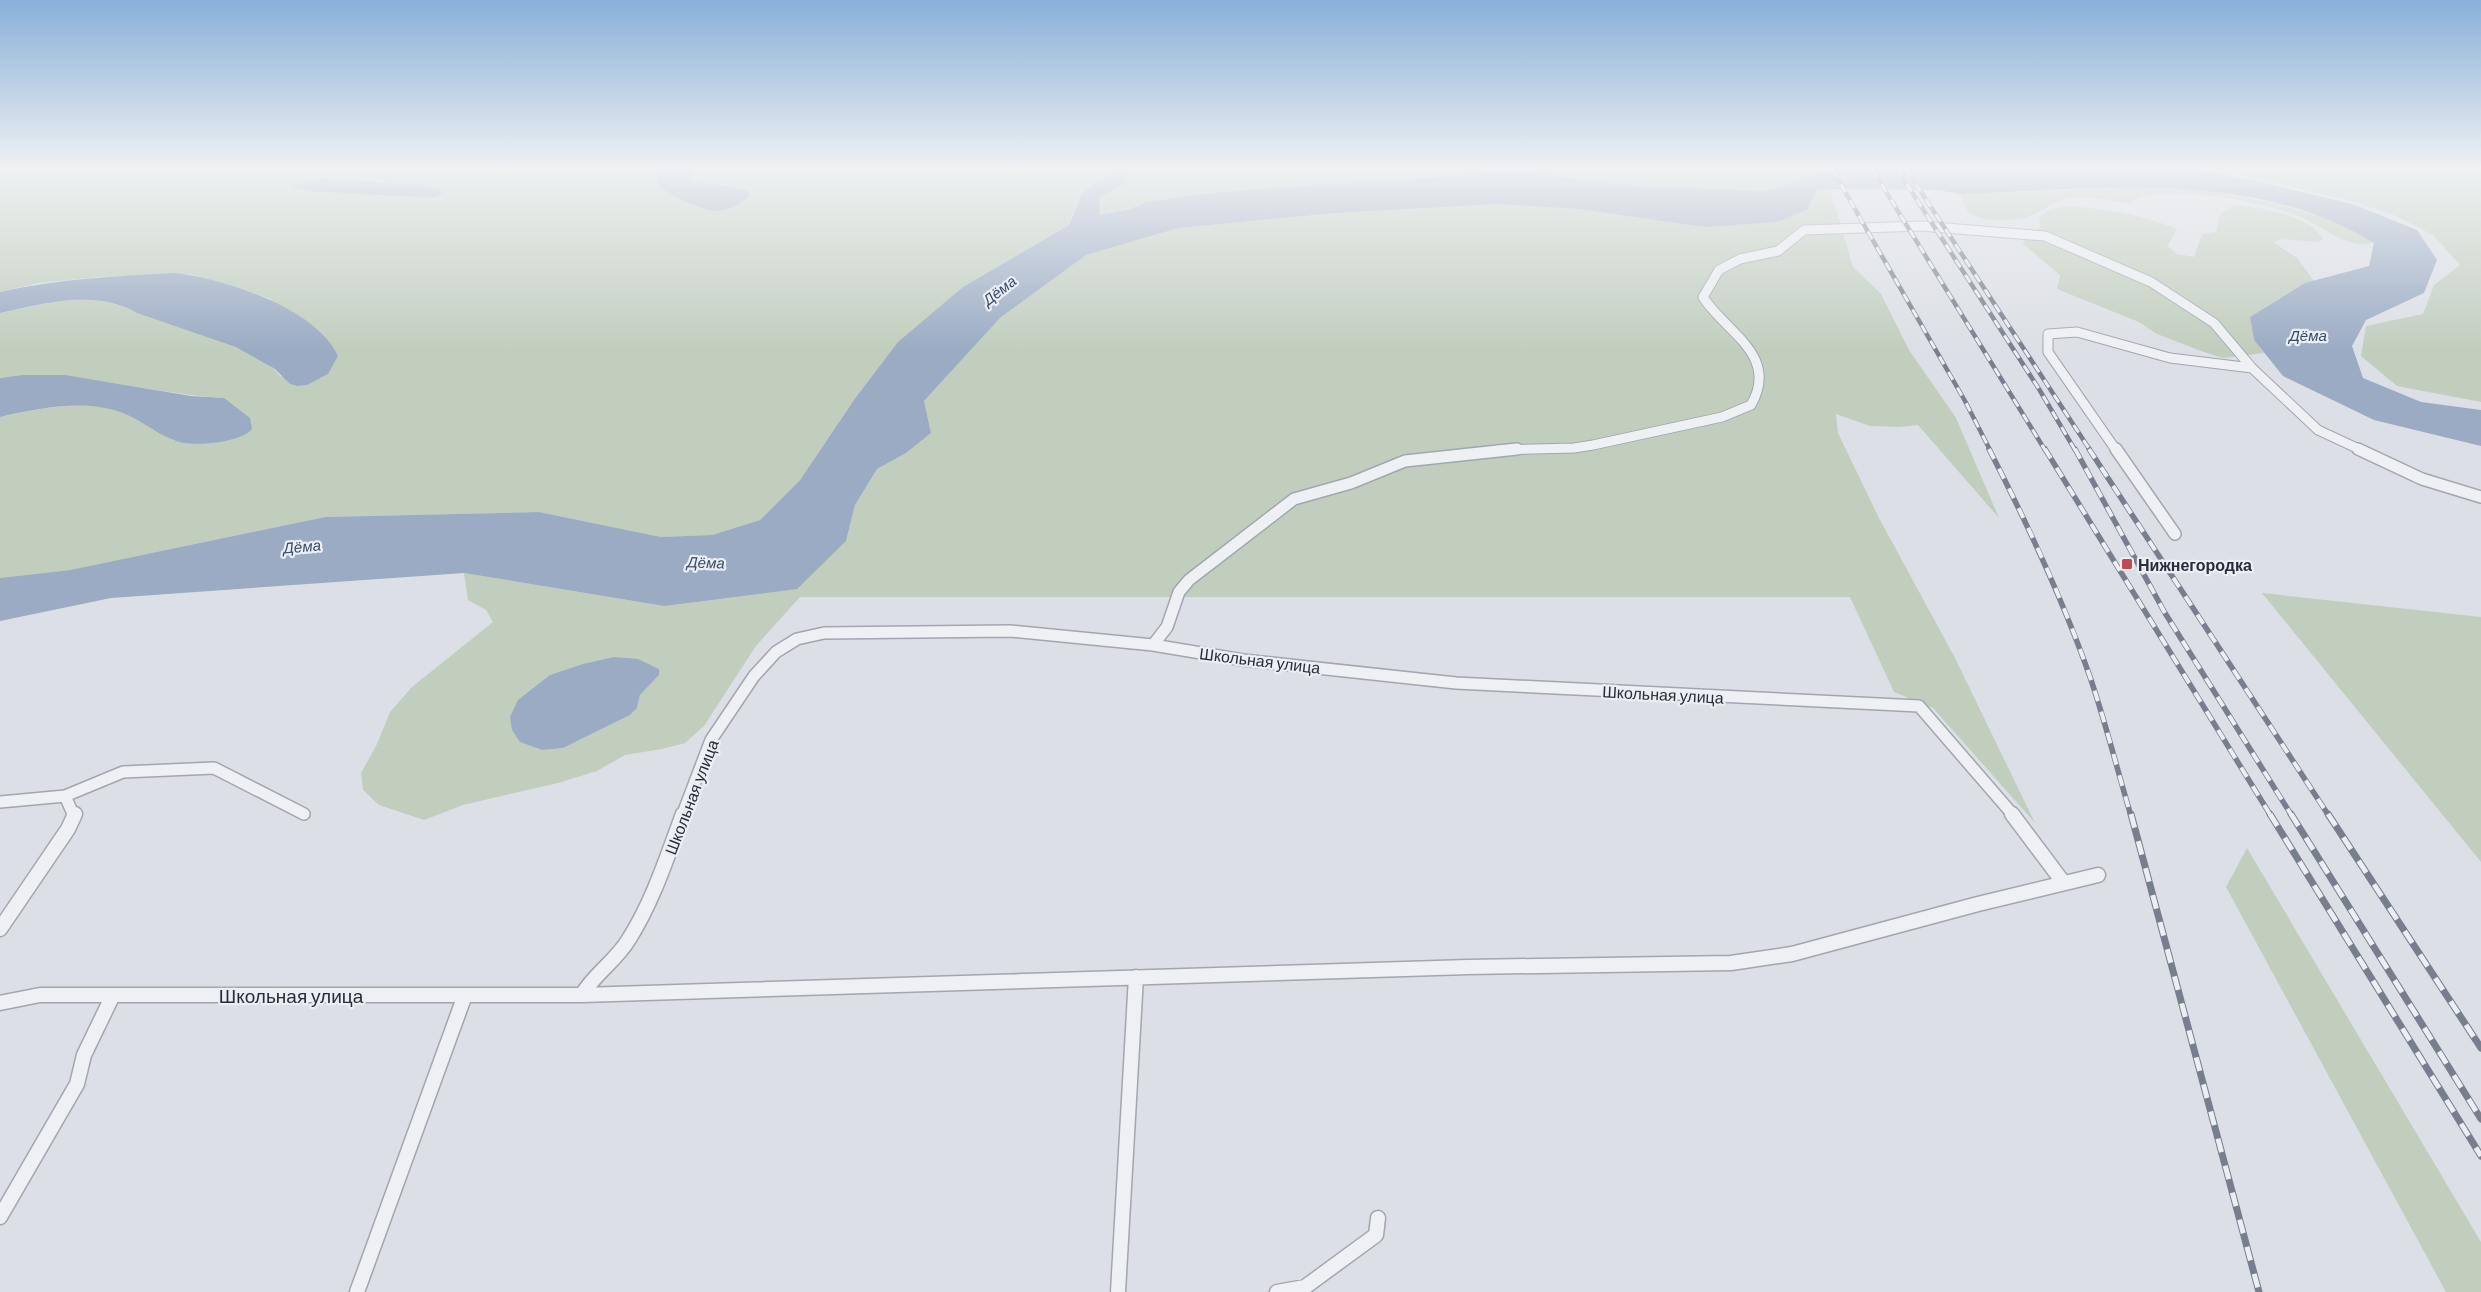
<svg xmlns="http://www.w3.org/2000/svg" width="2481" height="1292" font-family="Barlow,sans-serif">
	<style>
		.green { fill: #c1cebe; fill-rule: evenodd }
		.water { fill: #9aabc3 }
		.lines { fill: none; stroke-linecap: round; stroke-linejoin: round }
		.minor-far2-casing { stroke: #a2a6ae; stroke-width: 11 }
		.minor-far1-casing { stroke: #a2a6ae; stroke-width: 14 }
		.minor-casing { stroke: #a2a6ae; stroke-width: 17 }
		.minor-far2 { stroke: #eff0f4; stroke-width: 9 }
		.minor-far1 { stroke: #eff0f4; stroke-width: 11 }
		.minor { stroke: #eff0f4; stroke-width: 14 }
		.rail-far2-casing { stroke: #777e8d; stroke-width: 4.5 }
		.rail-far1-casing { stroke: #777e8d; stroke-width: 5.5 }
		.rail-casing { stroke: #777e8d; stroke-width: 7 }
		.rail-far2 { stroke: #ebeef3; stroke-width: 3; stroke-dasharray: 9; stroke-linecap: butt }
		.rail-far1 { stroke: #ebeef3; stroke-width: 4; stroke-dasharray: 11; stroke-linecap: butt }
		.rail { stroke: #ebeef3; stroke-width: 5; stroke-dasharray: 14; stroke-linecap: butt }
		.poi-dot { fill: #c14a55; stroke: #ebeef3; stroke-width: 2 }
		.labels { text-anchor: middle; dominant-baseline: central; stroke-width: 4.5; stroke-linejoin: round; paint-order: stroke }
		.far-water-label { font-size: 15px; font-style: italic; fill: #354a6a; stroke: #ebeef3 }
		.poi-label { font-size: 16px; font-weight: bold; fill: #272d3a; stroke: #ebeef3; text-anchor: start }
		.street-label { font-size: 16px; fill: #272d3a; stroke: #ebeef3 }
		.near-street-label { font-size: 19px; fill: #272d3a; stroke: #ebeef3 }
	</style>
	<rect width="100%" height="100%" fill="#dcdfe5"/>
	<!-- green -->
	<path class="green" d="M0,169H665L657,177L698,207L715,211L735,205L750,195L733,185L700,182L690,179L693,169H1502L1505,172L1443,175L1146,202L1131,209L1099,215V198L1112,188L1125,185L1123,174L1073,213L1069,225L963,287L854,400L800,480L760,520L712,535L661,537L539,512L325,517L70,570L0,578V417C36,410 79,399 116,410C137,417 156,430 175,441L224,398C148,394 76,368 0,378V313C45,304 94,289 137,313C173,325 261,347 281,377L321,332L268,298L236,287L189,274L98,277L39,283L0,292ZM323,178L384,181L434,198L307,191L289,186Z
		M1515,169H1804L1808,176L1766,191L1636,186Z
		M2218,169H2481V402L2397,386L2361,356L2366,326L2423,314L2434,285L2460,265L2433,235L2394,215L2354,202Z
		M2132,188L2197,189L2278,204L2334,221L2374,242C2369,243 2363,245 2359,244C2339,242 2319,224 2300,217C2267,202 2159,181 2129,203C2110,201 2090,195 2071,198C2054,201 2046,209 2032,215C2020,221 1977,223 1968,212C1965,208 1963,199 1960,194Z
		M1817,189H1830L1853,267L1881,294L1909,350L1956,418L1999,518L1918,425L1899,427L1870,426L1836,414L1838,433L1879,518L1955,658L2035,823L1933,708L1894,692L1850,597H800L756,646L704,726L685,743L662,749L625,755L597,771L558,783L463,805L424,820L379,805L363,790L361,773L377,744L390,712L412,687L493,622L486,610L468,600L464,573L664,606L846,541L855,505L877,469L906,453L931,433L924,401L1000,318L1086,255L1178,228L1336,213L1496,204L1578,209L1705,227L1777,222ZM659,675L640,695L637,708L630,715L563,748L542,750L520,742Z
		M2235,205C2258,207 2312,216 2323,239L2319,242L2284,239L2273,242L2297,258L2314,281L2305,283L2250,317L2254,340L2264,353L2223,358L2204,352L2157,334L2139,322L2057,289L2060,275L2022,243L2040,228L2039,218C2043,215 2047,210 2051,209C2080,201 2149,217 2177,229L2167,246L2177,254L2194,257L2202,234L2216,232C2221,215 2216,214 2235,205Z
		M2262,593L2481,617V862Z
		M2247,848L2481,1242V1292H2446L2226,887Z"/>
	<!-- water -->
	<path class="water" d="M665,169H693L690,179C710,185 729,184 748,191L750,195C742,204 726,211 715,211C702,210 670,196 661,187C658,184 657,181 657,177Z
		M1502,169L1636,186L1766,191L1816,173L1838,169H2197L2260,182L2355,205L2417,230L2437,260L2424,293L2366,320L2352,346L2363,378L2421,402L2481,410V446L2374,420L2283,376L2254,340L2250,317L2305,283L2369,266L2374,243C2253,168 2096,189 1960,194L1939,190L1817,189L1807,210L1777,222L1705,227L1578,209L1496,204L1336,213L1178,228L1086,255L1000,318L924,401L931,433L906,453L877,469L855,505L846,541L797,589L664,606L464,573L111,598L0,621V578L70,570L325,517L539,512L661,537L712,535L760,520L800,480L854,400L898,342L963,287L1069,225L1082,194L1092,185L1105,178L1123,174L1129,179C1122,188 1109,191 1099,198L1100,215L1131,209L1146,202L1220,192L1504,172Z
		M323,178L424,185L441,190L442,193L434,198L307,191L289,186Z
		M174,273C223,278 316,308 338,356L328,374L307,385L297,386L290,384L275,369L236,347L137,313C95,289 45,303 0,313V292C57,279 115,276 174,273Z
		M23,375H65L191,396L224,398L250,418L252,429C240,443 193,447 176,441C154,433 137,416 114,410C77,400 36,409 0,417V378Z
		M614,657L638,659L659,669V675L640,695L637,708L630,715L563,748L542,750L520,742L512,730L510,717L518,700L550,675L583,664Z"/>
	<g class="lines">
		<!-- minor-far2 casing -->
		<g class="minor-far2-casing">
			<path id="minor-far2" d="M1498,450L1574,448L1593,445L1722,417L1751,405C1780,355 1725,332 1703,297L1719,270L1740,259L1778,251L1804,230L1921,226L2045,236L2151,282L2214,323L2252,368L2318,430L2361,450
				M2116,450L2048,352V334L2077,332L2170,358L2252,368"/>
		</g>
		<!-- minor-far1 casing -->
		<g class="minor-far1-casing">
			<path id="minor-far1" d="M2116,449L2175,534
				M2358,449L2422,479L2481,497
				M1153,645L1167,627L1179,592L1189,580L1294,499L1351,483L1405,461L1517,449
				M65,796L74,816
				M0,802L65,796L123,772L214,768L304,814
				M682,816L711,740L754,676L776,652L797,639L824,633L1010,631L1153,645L1243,660L1456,683L1919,706L2014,816"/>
		</g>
		<!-- minor casing -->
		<g class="minor-casing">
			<path id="minor" d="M2012,814L2063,882
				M0,929L68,829L75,814
				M582,995C594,974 616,961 629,939C653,901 667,857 683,814
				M0,1003L40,995H582L1468,967L1731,963L1792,954L1978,904L2098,875
				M0,1217L77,1084L84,1055L113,995
				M357,1292L465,995
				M1118,1292L1136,977
				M1277,1292L1305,1287L1376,1235L1378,1218"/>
		</g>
		<!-- minor-far2 -->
		<use href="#minor-far2" class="minor-far2"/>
		<!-- minor-far1 -->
		<use href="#minor-far1" class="minor-far1"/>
		<!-- minor -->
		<use href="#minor" class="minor"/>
		<!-- rail-far2 casing -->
		<g class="rail-far2-casing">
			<path id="rail-far2" d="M1832,169L1965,401L1990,450
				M1872,169L2045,450
				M1897,169L2039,389L2075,450
				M1906,169L2090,450"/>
		</g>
		<!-- rail-far1 casing -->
		<g class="rail-far1-casing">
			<path id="rail-far1" d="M1989,449C2027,523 2061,595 2089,674C2105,720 2117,769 2131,816
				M2045,449L2271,816
				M2075,449L2165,613L2292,816
				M2089,449L2329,816"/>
		</g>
		<!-- rail casing -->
		<g class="rail-casing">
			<path id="rail" d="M2131,814L2259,1292
				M2270,814L2481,1156
				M2291,814L2481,1119
				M2328,814L2481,1048"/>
		</g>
		<!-- rail-far2 -->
		<use href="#rail-far2" class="rail-far2"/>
		<!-- rail-far1 -->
		<use href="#rail-far1" class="rail-far1"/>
		<!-- rail -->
		<use href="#rail" class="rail"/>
	</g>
	<!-- sky -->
	<linearGradient id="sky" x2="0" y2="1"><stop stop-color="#89b0d9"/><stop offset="0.48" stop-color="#eff1f3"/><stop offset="1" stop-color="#eff1f3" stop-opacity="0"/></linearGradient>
	<rect width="2481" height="350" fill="url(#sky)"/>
	<!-- markers -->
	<rect class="poi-dot" x="2121" y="558" width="12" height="12" rx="2.5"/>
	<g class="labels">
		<!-- far-water labels -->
		<g class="far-water-label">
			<text transform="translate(999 290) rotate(-38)">Дёма</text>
			<text x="2308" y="335">Дёма</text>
			<text transform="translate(302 546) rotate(-5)">Дёма</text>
			<text transform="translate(706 562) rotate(2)">Дёма</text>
		</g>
		<!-- poi labels -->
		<g class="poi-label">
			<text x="2138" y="564">Нижнегородка</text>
		</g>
		<!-- street labels -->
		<g class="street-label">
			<text transform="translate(1260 660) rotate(7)">Школьная улица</text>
			<text transform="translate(1663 694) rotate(3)">Школьная улица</text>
			<text transform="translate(691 797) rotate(-69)">Школьная улица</text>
		</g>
		<!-- near-street labels -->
		<g class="near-street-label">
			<text x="291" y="995">Школьная улица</text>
		</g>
	</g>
</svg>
